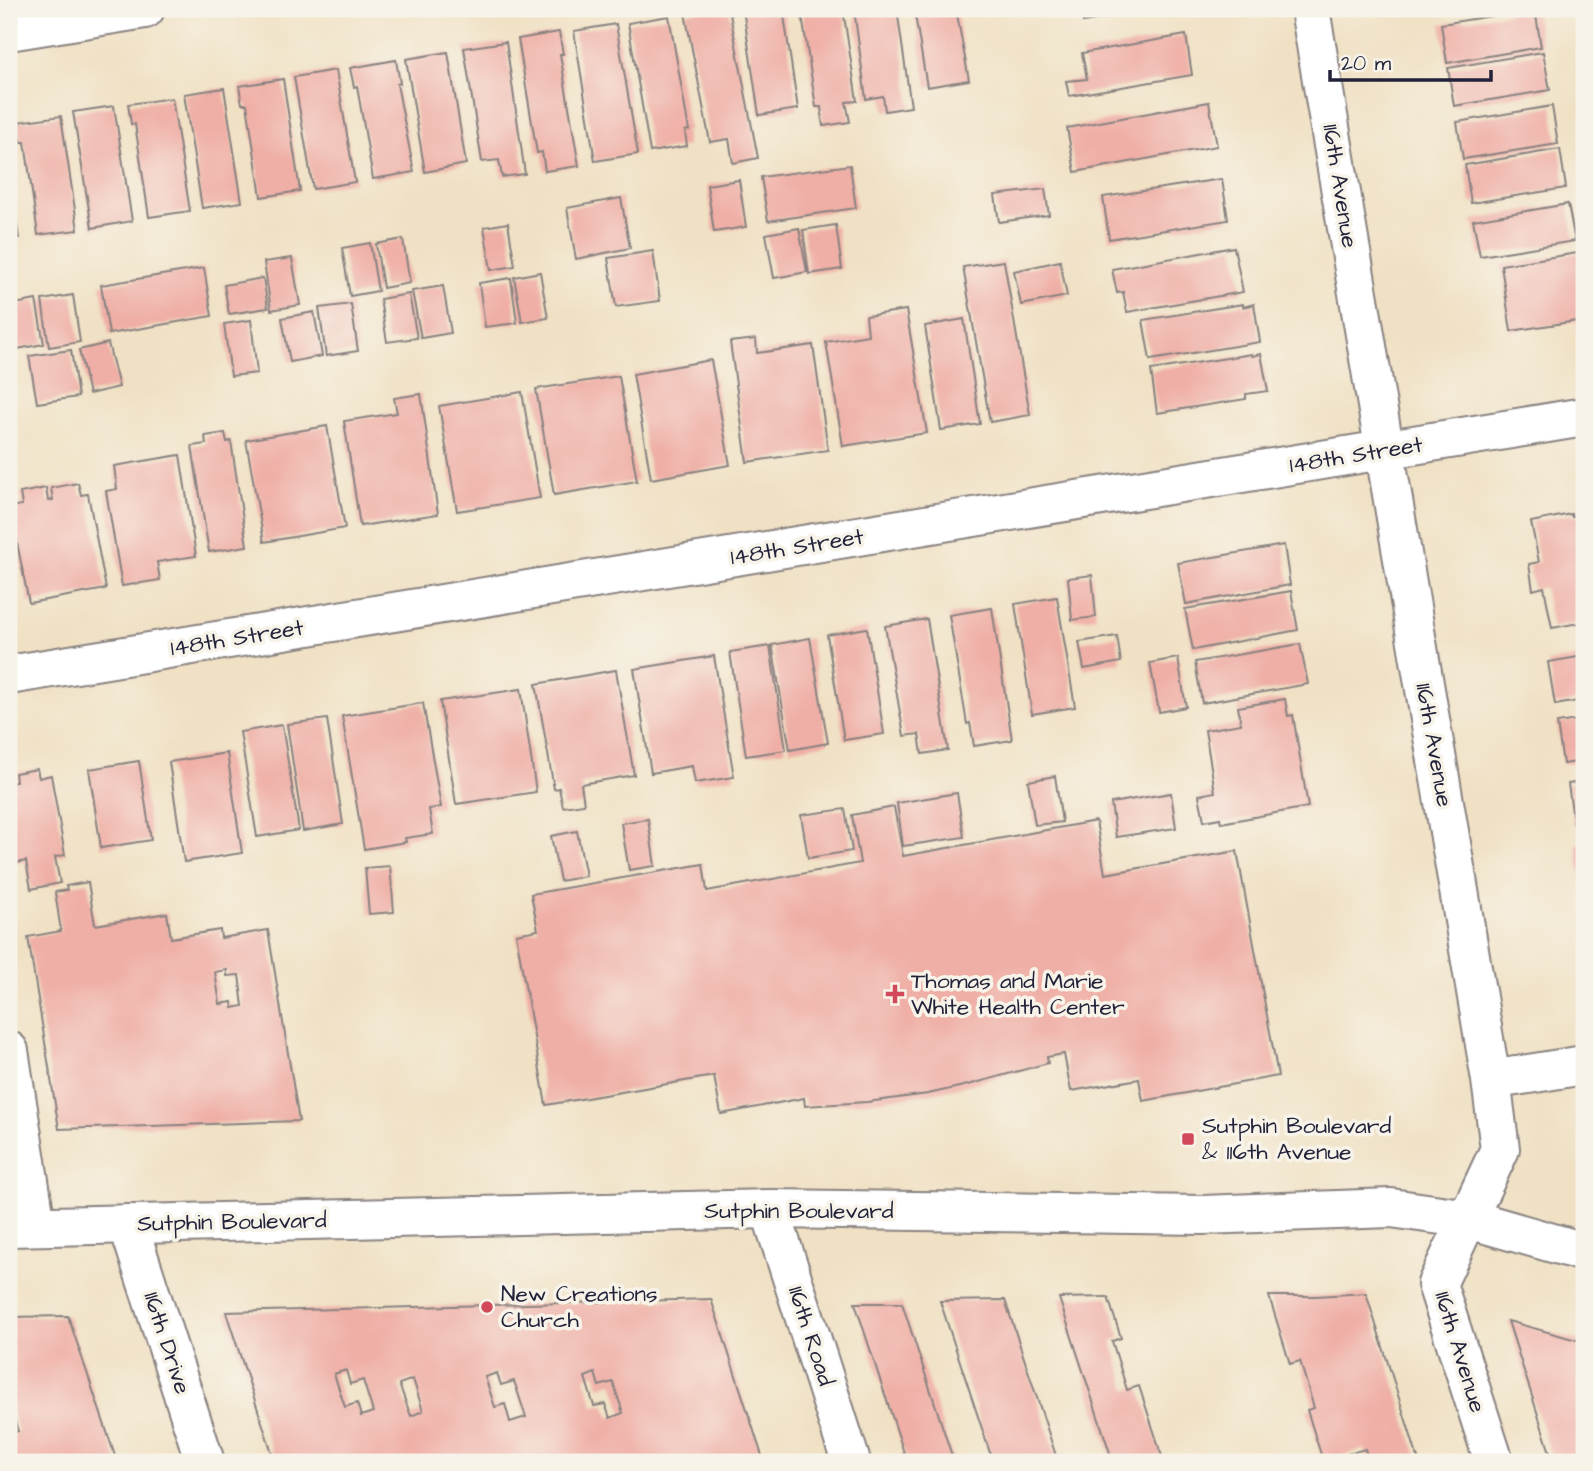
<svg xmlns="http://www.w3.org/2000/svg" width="1593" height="1471" font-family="'Architects Daughter',sans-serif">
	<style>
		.building { fill: #efaea6; fill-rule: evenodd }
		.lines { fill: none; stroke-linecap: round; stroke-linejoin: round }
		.minor-casing { stroke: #898280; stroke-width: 42 }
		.major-casing { stroke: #898280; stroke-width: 42 }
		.minor { stroke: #fff; stroke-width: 38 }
		.major { stroke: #fff; stroke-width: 38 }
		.poi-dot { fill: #d1495b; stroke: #f7f3e8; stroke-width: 2.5 }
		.labels { text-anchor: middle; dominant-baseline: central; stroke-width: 7; stroke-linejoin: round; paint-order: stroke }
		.street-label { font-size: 23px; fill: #22223b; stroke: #f7f3e8 }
		.poi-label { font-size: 23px; fill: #22223b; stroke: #f7f3e8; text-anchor: start }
	</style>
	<rect width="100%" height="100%" fill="#f7f3e8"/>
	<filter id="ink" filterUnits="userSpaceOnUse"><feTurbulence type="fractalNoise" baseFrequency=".0143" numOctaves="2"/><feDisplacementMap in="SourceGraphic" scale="14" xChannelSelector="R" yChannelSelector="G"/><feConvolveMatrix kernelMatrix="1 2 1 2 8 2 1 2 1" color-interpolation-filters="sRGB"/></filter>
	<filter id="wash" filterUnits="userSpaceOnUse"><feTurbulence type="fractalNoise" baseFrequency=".00686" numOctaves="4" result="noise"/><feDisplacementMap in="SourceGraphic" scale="28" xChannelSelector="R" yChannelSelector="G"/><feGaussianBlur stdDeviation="1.57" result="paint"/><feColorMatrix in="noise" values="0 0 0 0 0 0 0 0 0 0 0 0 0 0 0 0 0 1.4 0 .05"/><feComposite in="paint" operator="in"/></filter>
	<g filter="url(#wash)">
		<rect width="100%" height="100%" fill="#f0e1c4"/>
		<g id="blocks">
			<!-- building -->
			<path class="building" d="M707,9H729L758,158L733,163L729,139L710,142L685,13Z
				M743,9H783L798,109L759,115Z
				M801,9H843L857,101L846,102L850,122L823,126L821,107H816Z
				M854,9H897L911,107L885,111L883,96L866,99Z
				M914,9H956L969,80L927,87Z
				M1081,9H1152V10L1083,22Z
				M1535,9L1541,47L1447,63L1441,24Z
				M669,16L689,130L685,131L687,146L650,152L628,23Z
				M616,24L638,154L595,161L574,31Z
				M559,32L563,54H560L579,166L545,171L542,152L537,153L518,39Z
				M1186,35L1192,75L1069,96L1066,81L1087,79L1082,53Z
				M506,42L525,174L502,177L499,160L482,162L464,48Z
				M448,52L466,164L425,172L406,59Z
				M1543,52L1550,90L1454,106L1448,68Z
				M396,60L400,83L397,84L414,172L373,179L357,86L354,87L350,68Z
				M336,70L355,182L313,189L294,77Z
				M283,79L300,191L261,197L247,104H242L239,86Z
				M224,88L242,202L202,208L184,94Z
				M172,98L190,211L149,217L135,124H131L128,104Z
				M1209,102L1217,146L1075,172L1067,128Z
				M114,106L132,221L92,228L73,112Z
				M1552,106L1558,144L1463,159L1457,122Z
				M61,116L78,230L38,235L25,142H21L17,122Z
				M1560,149L1566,188L1471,203L1465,165Z
				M850,165L856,208L768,221L761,177Z
				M1222,179L1228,220L1109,239L1103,197Z
				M739,180L746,227L714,232L707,185Z
				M10,181L19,238L9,240V182Z
				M1045,189L1049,215L999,222L995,195Z
				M621,198L630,248L576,259L567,208Z
				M1568,204L1575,241L1480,256L1473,220Z
				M508,223L515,266L491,270L484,227Z
				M836,225L842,269L809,274L803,230Z
				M799,228L807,272L774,278L766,234Z
				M403,239L410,283L383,288L376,244Z
				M370,243L378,291L350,296L342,248Z
				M1234,247L1243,292L1127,312L1123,292L1117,293L1112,269Z
				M653,251L660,301L616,307L608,258Z
				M1584,252V352L1581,353L1577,321L1511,331L1501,265Z
				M292,258L300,305L271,310L264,262Z
				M1004,261L1030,415L990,422L963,267Z
				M1060,261L1067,296L1021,305L1014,271Z
				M204,268L212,316L109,334L101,285Z
				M540,272L548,318L522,322L514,277Z
				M263,278L268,308L229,314L224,285Z
				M511,278L517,323L485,327L479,283Z
				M443,286L451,333L421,338L412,291Z
				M409,294L417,338L387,342L380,299Z
				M73,295L80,342L49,347L42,300Z
				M36,300L44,344L12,350L9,330V305Z
				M351,304L358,351L326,356L319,308Z
				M1243,304V307L1254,304L1260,342L1150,360L1143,320Z
				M906,310L927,433L843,446L826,342L868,335L866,316Z
				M314,312L322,356L290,362L282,318Z
				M964,319L980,424L941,430L925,326Z
				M251,320L257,373L231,376L224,324Z
				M756,339L757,353L813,345L828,450L747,462L730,342Z
				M108,343L119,387L89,394L79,350Z
				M71,350L78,397L37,403L29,356Z
				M1252,354V356L1261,354L1268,391L1246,394V399L1157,413L1151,370Z
				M711,360L730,465L651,479L633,374Z
				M619,376L637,481L554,495L536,389Z
				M9,380L14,404L9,405Z
				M522,392L540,498L457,511L439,406Z
				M421,394L438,514L360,526L344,421L397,413L394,398Z
				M327,426L345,528L264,542L246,440Z
				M225,433L227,442L231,441L247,546L209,552L192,446L206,444L205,436Z
				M180,455L196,556L157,562L160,580L122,586L106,491L117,489L114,466Z
				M78,483L81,495L88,494L106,589L29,603L10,507L22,505L20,493L46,488L48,501L53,500L51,488Z
				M1571,514L1572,517L1584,515V622L1552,628L1544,587L1533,590L1529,564L1539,562L1531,522Z
				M1284,545L1290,585L1186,604L1178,563Z
				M1092,575L1096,617L1072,620L1068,578Z
				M1291,591L1298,630L1193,650L1185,609Z
				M1057,597L1075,707L1032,714L1015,604Z
				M992,608L1012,740L974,746L970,723L967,724L949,615Z
				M927,619L948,750L922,754L919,734L904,736L885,626Z
				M867,628L884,734L844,740L827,635Z
				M1117,636L1121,662L1084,669L1079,642Z
				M810,638L828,743L790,750L772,645Z
				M1300,644L1308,684L1202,703L1195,662Z
				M770,646L786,750L746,756L730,652Z
				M714,656L734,777L695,783L692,766L651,773L634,669Z
				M1584,656V700L1555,705L1548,662Z
				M1178,658L1186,707L1159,712L1150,663Z
				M616,670L634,775L581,784L584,804L563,807L559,788L554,789L536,684Z
				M521,689L536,792L456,804L440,701Z
				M1285,699L1288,716L1293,715L1308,807L1221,823L1220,818L1204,821L1199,795L1215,792L1205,730L1241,724L1238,707Z
				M423,703L441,807L429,809L433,834L405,838L406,842L364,849L342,716Z
				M327,719L343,824L303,831L287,724Z
				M1584,719V761L1563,764L1557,723Z
				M282,725L299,830L257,837L240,732Z
				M227,753L242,853L184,862L169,762Z
				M139,761L151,840L101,848L89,769Z
				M37,769L39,778L51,775L65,855L55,857L60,883L31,889L26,861L16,863L9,819V783L16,782L15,773Z
				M1055,776L1062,822L1035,825L1028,781Z
				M1584,781V823L1574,825L1568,784Z
				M957,793L964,837L903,846L897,803Z
				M1171,793L1176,828L1116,837L1111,803Z
				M894,807L903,856L1096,821L1105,874L1237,851L1278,1076L1143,1101L1139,1079L1071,1091L1064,1054L1047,1057L1048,1063L968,1085L928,1094L867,1102L805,1106L804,1098L721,1114L714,1076L546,1105L516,934L538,930L531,894L703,864L707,891L860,863L852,815Z
				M845,809L852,851L808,858L801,815Z
				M648,819L655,866L629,870L621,823Z
				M577,831L586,876L560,881L551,836Z
				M1584,843V884H1583L1576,844Z
				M390,866L394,912L369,914L365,868Z
				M88,882L95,925L167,913L171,938L220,930L221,938L268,930L299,1121L59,1129L28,937L61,931L55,892L67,890L66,886ZM227,970V976L239,975L243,1006L233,1008L232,1002L220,1004L215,972Z
				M1366,1293L1419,1462H1369L1365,1449L1323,1461L1307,1410L1314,1408L1300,1361L1290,1364L1269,1296H1316Z
				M1108,1297L1121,1338L1112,1341L1127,1390L1139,1386L1162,1456L1142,1462H1113L1059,1298Z
				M711,1299L764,1462H275L226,1312ZM346,1370L350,1384L363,1380L373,1412L361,1416L357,1403L345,1407L334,1374ZM497,1373L501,1385L514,1381L526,1417L510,1422L505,1404L495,1407L485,1377ZM595,1373L599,1386L613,1382L623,1413L610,1418L605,1404L594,1406L585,1377ZM413,1379L423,1411L411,1416L399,1384Z
				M1005,1300L1058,1462H993L940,1301Z
				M855,1303H902L954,1462H907Z
				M68,1316L117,1462H9V1434L18,1431L9,1403V1317Z
				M1508,1321L1584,1342V1462H1553Z"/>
		</g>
	</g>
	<g filter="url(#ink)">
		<use href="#blocks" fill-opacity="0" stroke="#898280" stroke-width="2"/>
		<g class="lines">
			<!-- minor casing -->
			<g class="minor-casing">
				<path id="minor" d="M1310,9L1491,1080L1500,1149L1437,1284L1494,1462
					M9,31L145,9
					M9,675L1584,417
					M9,1051L36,1226
					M1491,1080L1584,1065
					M770,1209L851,1462
					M128,1224L205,1462"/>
			</g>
			<!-- major casing -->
			<g class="major-casing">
				<path id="major" d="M9,1227L770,1209L1203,1215L1391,1208L1469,1219L1584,1252"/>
			</g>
			<!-- minor -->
			<use href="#minor" class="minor"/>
			<!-- major -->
			<use href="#major" class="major"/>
		</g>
	</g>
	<!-- markers -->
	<g class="poi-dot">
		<path d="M891.5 983.5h7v7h7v7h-7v7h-7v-7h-7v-7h7z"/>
		<rect x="1181" y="1132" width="14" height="14" rx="3.5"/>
		<circle cx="487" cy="1307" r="7"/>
	</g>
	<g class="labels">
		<!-- street labels -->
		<g class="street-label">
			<text transform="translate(1340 186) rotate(81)">116th Avenue</text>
			<text transform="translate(1356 455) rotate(-9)">148th Street</text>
			<text transform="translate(797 547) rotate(-9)">148th Street</text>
			<text transform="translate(237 638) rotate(-9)">148th Street</text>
			<text transform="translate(1434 745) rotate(80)">116th Avenue</text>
			<text x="799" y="1211">Sutphin Boulevard</text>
			<text transform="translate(232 1222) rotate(-1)">Sutphin Boulevard</text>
			<text transform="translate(811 1336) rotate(72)">116th Road</text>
			<text transform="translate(167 1343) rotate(72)">116th Drive</text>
			<text transform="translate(1460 1352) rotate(73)">116th Avenue</text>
		</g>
		<!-- poi labels -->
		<g class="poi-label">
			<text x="911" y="981">Thomas and Marie<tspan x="911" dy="26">White Health Center</tspan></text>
			<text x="1202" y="1126">Sutphin Boulevard<tspan x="1202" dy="26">&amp; 116th Avenue</tspan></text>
			<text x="501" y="1294">New Creations<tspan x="501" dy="26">Church</tspan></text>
		</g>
	</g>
	<!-- margin -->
	<rect width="1593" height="1471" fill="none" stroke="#f7f3e8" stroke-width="35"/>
	<!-- scale -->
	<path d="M1330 70v10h161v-10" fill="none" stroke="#22223b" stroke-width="3.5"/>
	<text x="1341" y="70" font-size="21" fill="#22223b" stroke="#f7f3e8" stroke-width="5" paint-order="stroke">20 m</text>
</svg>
